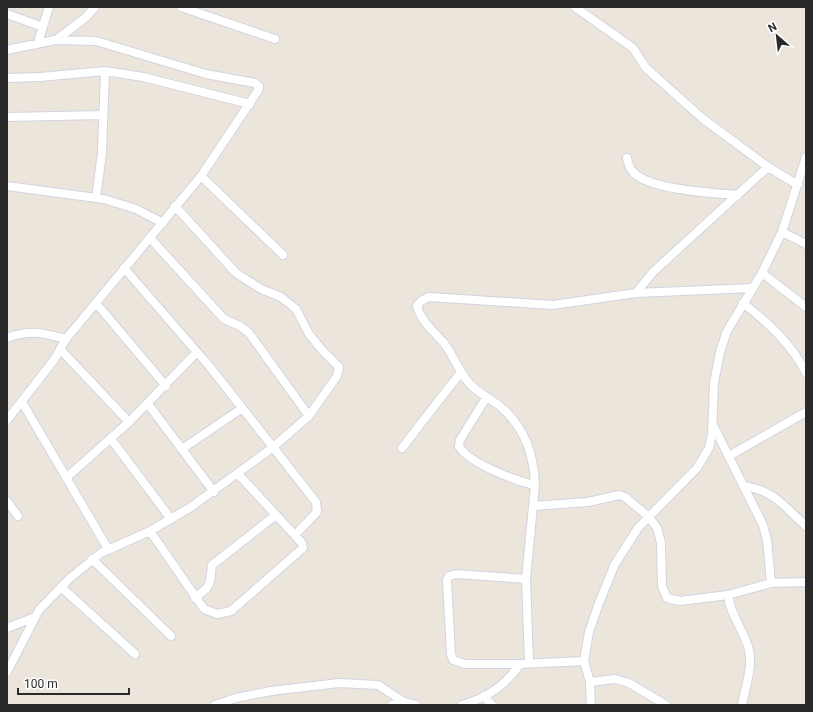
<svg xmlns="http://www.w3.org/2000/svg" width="813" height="712" font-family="Roboto,sans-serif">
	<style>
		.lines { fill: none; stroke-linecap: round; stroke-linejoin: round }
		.street-casing { stroke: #d2d4e1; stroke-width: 10 }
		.street { stroke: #fff; stroke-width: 8 }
	</style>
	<rect width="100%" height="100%" fill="#ebe5dc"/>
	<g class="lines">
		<!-- street casing -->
		<g class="street-casing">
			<path id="street" d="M181,7L275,39
				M575,7L633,48L646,68L702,118L768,167L798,185
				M7,14L43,27
				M56,40L85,18L95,7
				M38,43L49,7
				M7,50L55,40L96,41L206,74L255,83L259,86V89L201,176L66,339L54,360L7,420
				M105,71L143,77L250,104
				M7,78L40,77L105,71L102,153L96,198
				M7,117L102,115
				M627,158C628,163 629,168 633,172C649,190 714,193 738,195
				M201,176L283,255
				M7,186L104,199L136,209L163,223
				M782,232L806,244
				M150,238L224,319L240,326L249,333L309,416
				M124,268L210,367L316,502L317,512L295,535
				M762,273L806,307
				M636,293L653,272L768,167
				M96,303L166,386
				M743,303C768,323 792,344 806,373
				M7,338C30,329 43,333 66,339
				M60,349L129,422
				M486,398L460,440L459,446C468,463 516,481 535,485
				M22,402L108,549
				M148,404L214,492
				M713,425L763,525L767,540L771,583
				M111,439L171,519
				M402,448L461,372
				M182,449L241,409
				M729,456L806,412
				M66,478L129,422L197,352
				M744,486C776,491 784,507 806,526
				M7,501L18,516
				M533,506L588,502L619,495L625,497L649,517L657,528L661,543L662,586L667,598L680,601L728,595
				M150,531L204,609L217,614L231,611L303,548L302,543L238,474
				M92,559L171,636
				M61,587L135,654
				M195,598L207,588L210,582L212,565L276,515
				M7,628L35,617
				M529,662L526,579L535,485C534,456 525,428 502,408C492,399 479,394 470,384C459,373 454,356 444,343C434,332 421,321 417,306L421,301L429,297L553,305L636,293L752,288
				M520,664H465L453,660L451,654L447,580L449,576L456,574L526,579
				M7,672L39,610L70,578L101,553L150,531L191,507L272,448L309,416L337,376L339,367L322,350L309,334L296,309L281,297L261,289L236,273L175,206
				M590,682L615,679L629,683L666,705
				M484,696L492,705
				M215,705L236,698L271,691L339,683L378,685L404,702
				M392,705L404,702L416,705
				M462,705C487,698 506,685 520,664L584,661
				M591,705L590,682L584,661L589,632L599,603L615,564L638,528L697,468L709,448L712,434L714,383L720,352L727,331L762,273L782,232L806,157
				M742,705C745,688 753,667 749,650C744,630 730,615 728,595L771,583L806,582"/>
		</g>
		<!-- street -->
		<use href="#street" class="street"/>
	</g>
	<!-- border -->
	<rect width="813" height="712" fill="none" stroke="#292929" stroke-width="16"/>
	<!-- north arrow -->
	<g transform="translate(777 36) rotate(332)" stroke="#ffffff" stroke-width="3" paint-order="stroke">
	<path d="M0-3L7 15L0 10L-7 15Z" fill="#292929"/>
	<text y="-6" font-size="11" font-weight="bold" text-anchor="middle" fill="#292929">N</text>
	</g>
	<!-- scale -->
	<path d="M18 688v6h111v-6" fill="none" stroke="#292929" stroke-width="2"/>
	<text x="24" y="688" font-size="12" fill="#292929" stroke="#ffffff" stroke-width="3" paint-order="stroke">100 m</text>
</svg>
